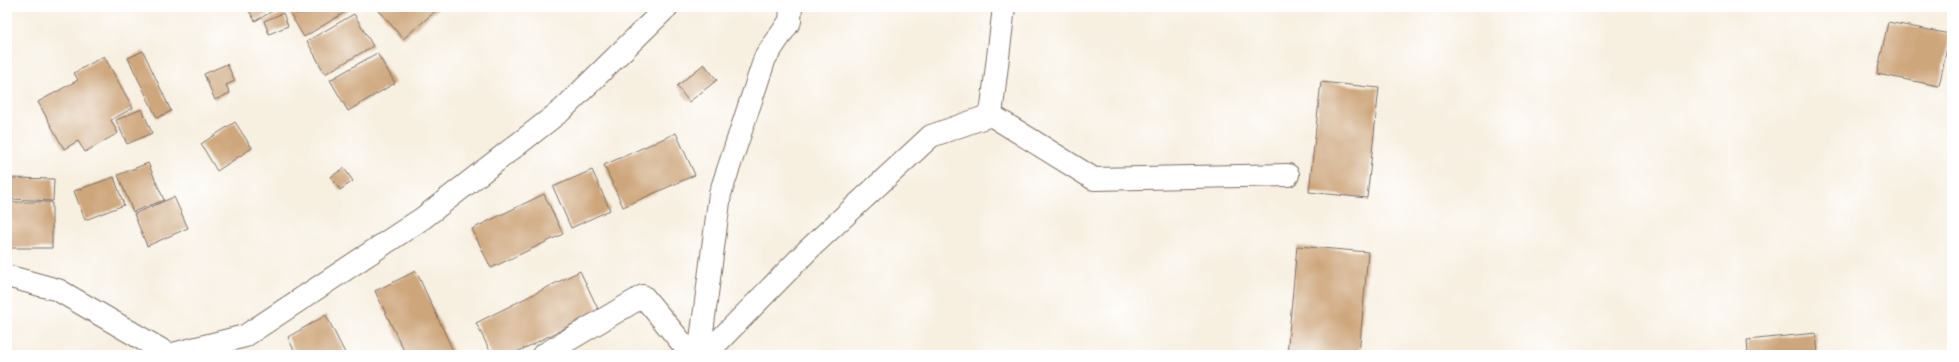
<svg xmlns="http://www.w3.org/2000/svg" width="1959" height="362" font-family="'Playpen Sans',sans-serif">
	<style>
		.building { fill: #cea67c }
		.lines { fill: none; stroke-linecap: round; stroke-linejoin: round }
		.street-casing { stroke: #7d6f62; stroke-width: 24 }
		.street { stroke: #fff; stroke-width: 22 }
	</style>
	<rect width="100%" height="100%" fill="#fff"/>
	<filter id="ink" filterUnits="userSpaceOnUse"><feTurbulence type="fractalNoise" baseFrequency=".025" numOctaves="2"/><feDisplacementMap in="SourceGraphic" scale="8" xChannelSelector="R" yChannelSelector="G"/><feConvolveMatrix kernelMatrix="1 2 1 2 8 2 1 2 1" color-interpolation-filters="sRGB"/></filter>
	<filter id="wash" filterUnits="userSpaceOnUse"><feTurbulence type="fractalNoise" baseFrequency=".012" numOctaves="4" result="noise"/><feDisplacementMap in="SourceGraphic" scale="16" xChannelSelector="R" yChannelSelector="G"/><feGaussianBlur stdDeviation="0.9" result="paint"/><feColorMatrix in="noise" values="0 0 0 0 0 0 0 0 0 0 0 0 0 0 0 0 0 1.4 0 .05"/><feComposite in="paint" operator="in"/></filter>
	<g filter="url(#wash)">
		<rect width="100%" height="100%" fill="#f7efe0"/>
		<g id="blocks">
			<!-- building -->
			<path class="building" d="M247,7H280L255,21Z
				M286,7H351L352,8L304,37Z
				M376,7H436L438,9L403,39Z
				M283,13L288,26L269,34L264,21Z
				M354,14L373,46L325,74L307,41Z
				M1888,22L1950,34L1939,86L1877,74Z
				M143,51L171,111L157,118L128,58Z
				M377,53L395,83L348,111L330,80Z
				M104,56L133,108L111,120L118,133L85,152L78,141L64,149L38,102L78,80L74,73Z
				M227,64L235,81L226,85L230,93L215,100L204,74Z
				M704,64L717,80L689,102L677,86Z
				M1321,82L1379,88L1367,198L1309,192Z
				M142,109L152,133L127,144L116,120Z
				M235,122L252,148L217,171L201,144Z
				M676,133L695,175L623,207L604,165Z
				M148,163L164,200L133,212L118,175Z
				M344,168L353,181L340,190L331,177Z
				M592,170L610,210L571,228L553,187Z
				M114,177L124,205L85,220L74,191Z
				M12,178L54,179L53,201L11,199Z
				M544,194L563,234L491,268L472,229Z
				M174,197L188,228L147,246L134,214Z
				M7,202H52V248H7Z
				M1297,246L1368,252L1359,355H1287Z
				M416,271L455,355H406L375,291Z
				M580,271L599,311L511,355H492L476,323Z
				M326,315L346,355H296L288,337Z
				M1816,333L1818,355H1748L1747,340Z"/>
		</g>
	</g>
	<g filter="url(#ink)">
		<use href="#blocks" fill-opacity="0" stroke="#7d6f62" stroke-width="1"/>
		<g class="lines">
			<!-- street casing -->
			<g class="street-casing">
				<path id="street" d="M991,115L1094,179L1288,175
					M7,276L58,290L170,355
					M169,355L245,336L423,218L562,110L667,7
					M543,355L643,296L692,355
					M699,355L720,194L765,58L790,21L791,7
					M705,355L809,249L931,136L991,115L1004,7"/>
			</g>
			<!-- street -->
			<use href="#street" class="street"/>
		</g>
	</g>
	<!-- margin -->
	<rect width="1959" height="362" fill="none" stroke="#fff" stroke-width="24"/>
</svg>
